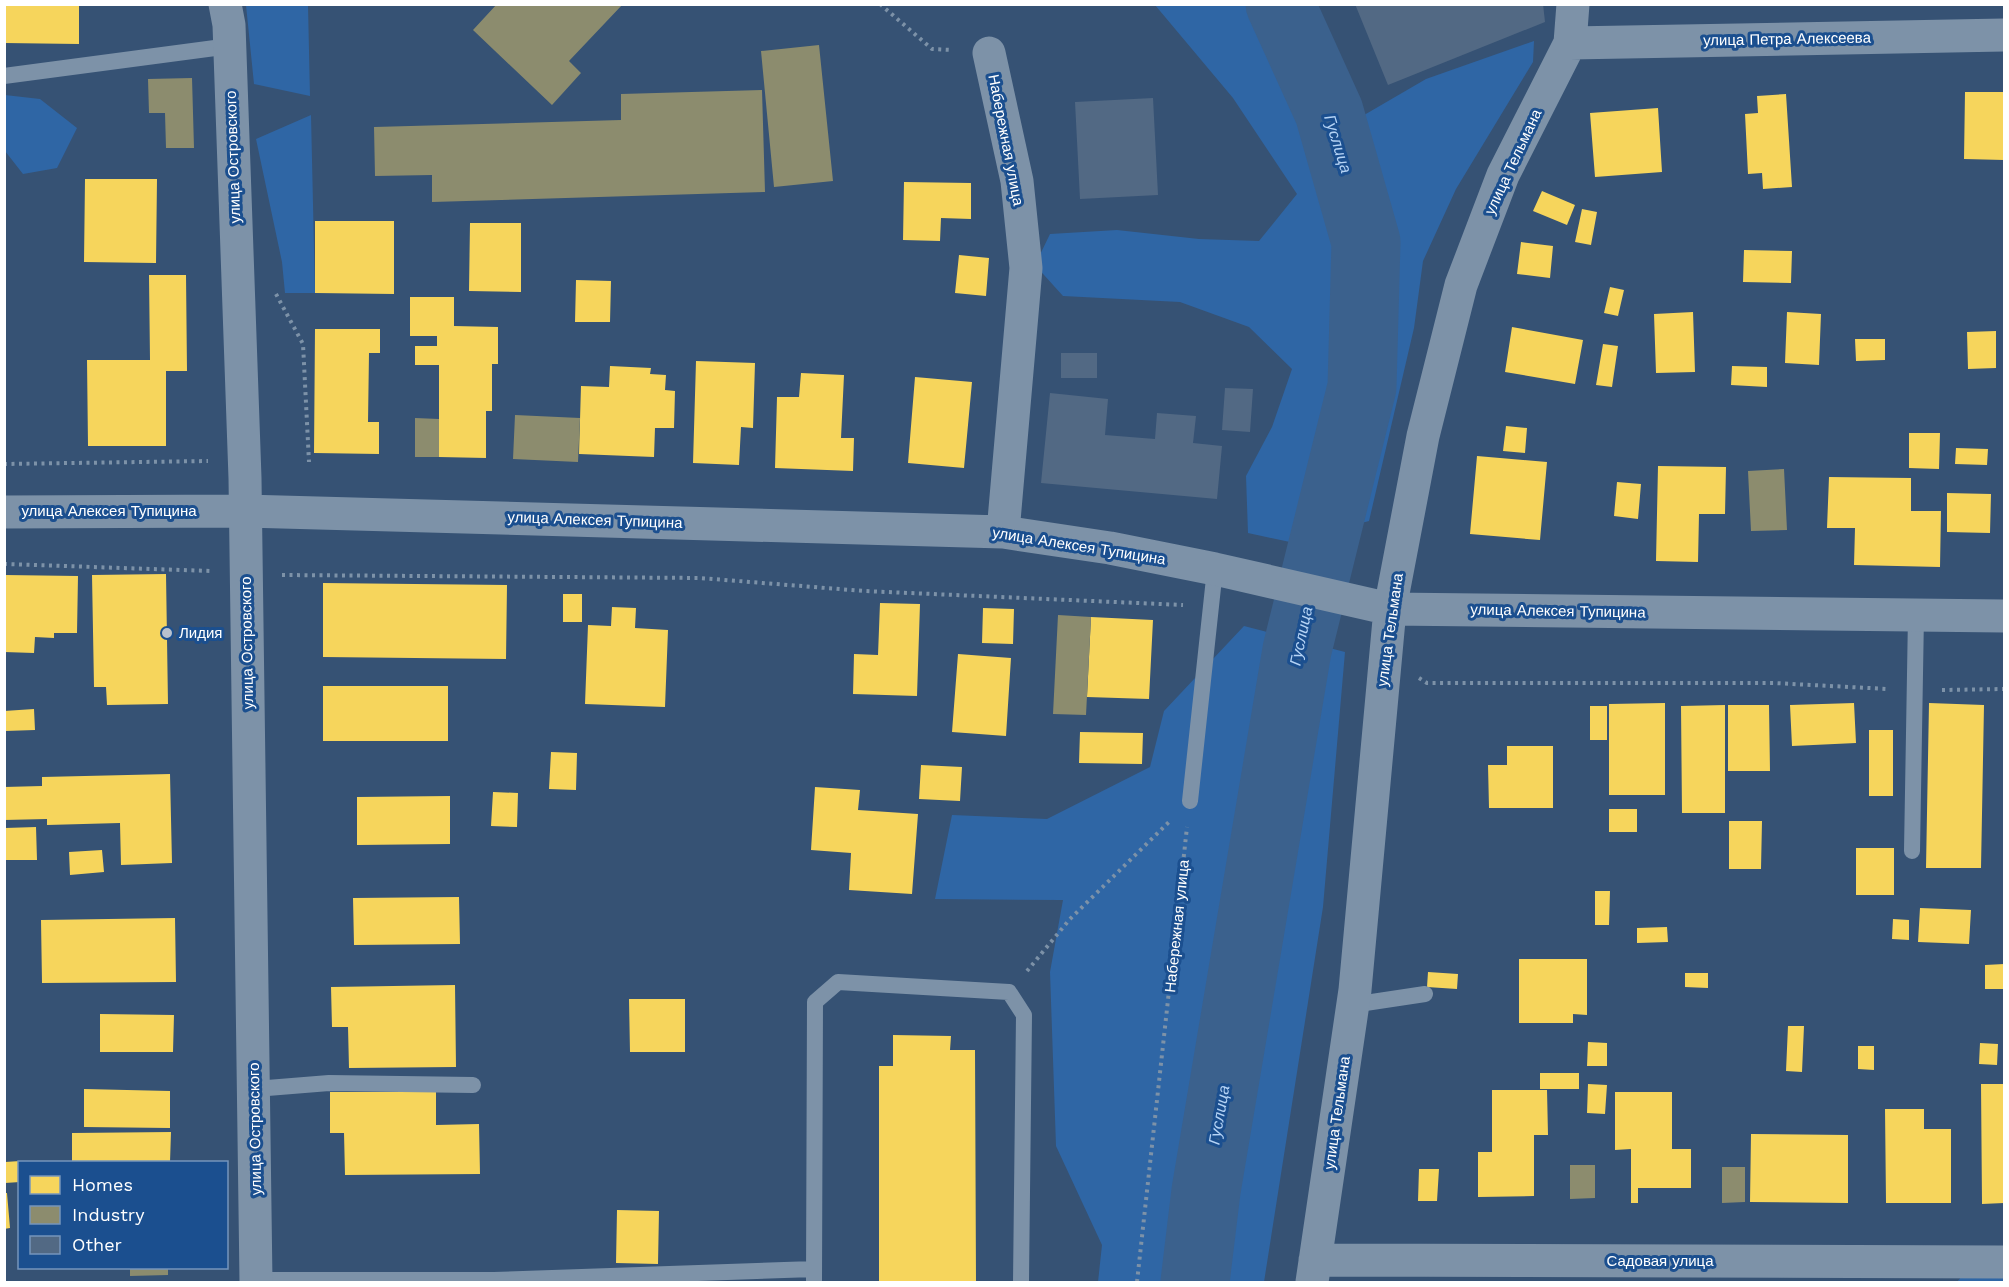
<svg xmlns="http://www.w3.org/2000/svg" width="2009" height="1287" font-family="'Work Sans',sans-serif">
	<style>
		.green { fill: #2f66a5 }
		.homes { fill: #f6d55c }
		.industry { fill: #8c8c6e }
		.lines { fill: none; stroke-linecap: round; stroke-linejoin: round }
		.river { stroke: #3b618d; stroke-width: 69 }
		.building { fill: #526984 }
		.path { stroke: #7d92a8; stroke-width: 4; stroke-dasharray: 3 4.5; stroke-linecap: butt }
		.service { stroke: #7d92a8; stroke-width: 16 }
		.minor { stroke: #7d92a8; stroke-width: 33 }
		.poi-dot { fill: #b9c2ce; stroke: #1b4f8f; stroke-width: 2 }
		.labels { text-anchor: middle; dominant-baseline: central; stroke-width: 6; stroke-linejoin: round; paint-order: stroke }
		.street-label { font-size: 15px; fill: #fff; stroke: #1b4f8f }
		.poi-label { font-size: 15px; fill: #fff; stroke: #1b4f8f; text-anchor: start }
		.water-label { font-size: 16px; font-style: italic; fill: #b5d3f5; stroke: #1b4f8f }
	</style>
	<rect width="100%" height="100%" fill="#365274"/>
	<!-- green -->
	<path class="green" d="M246,5H308L310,96L254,84Z
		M1155,5H1247L1265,25L1324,150L1359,118L1426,79L1534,41L1533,62L1456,189L1423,261L1414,328L1369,521L1290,542L1248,533L1246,476L1272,427L1292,369L1249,327L1180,302L1063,296L1035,265L1050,234L1117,230L1199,239L1259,241L1297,194L1233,98Z
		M5,95L40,99L77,128L57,168L23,174L5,151Z
		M311,115L315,293H285L282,262L256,139Z
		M1244,626L1345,652L1323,907L1264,1282H1098L1102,1245L1056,1146L1050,972L1063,900L935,899L952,815L1047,819L1150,767L1164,711Z
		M1962,1276L2004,1278V1282H1957Z"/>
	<!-- homes -->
	<path class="homes" d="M4,4H79V44L4,43Z
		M1965,92H2004V160L1964,159Z
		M1786,94L1792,187L1763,189L1762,173L1748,174L1745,114L1758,113L1757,96Z
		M1658,108L1662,172L1595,177L1590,113Z
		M85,179H157L156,263L84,262Z
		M904,182L971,183V219L941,218L940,241L903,240Z
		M1542,191L1575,205L1567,225L1533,211Z
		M1582,209L1597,212L1591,245L1575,242Z
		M315,221H394V294L315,293Z
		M470,223H521V292L469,291Z
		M1521,242L1553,246L1550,278L1517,274Z
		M1744,250L1792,251L1791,283L1743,282Z
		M959,255L989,258L986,296L955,293Z
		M149,275H186L187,371H166V446H88L87,360H150Z
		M576,280L611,281L610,322H575Z
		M1610,287L1624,290L1618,316L1604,313Z
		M410,297H454V326L498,327V364H492V411H486V458L439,457V365H415V346H437V336H410Z
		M1693,312L1695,372L1656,373L1654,314Z
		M1787,312L1821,314L1819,365L1785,363Z
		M1512,327L1583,340L1575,384L1505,372Z
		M315,329H380V353H369L368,422H379V454L314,453Z
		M1996,331V368L1968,369L1967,332Z
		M1855,339H1885V360L1856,361Z
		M1603,344L1618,346L1612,387L1596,385Z
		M696,361L755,363L753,428L741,427L739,465L693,463Z
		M610,366L651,368L650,374L666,375L665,390L675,391L674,428H655L654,457L579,454L581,386L609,387Z
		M1732,366L1767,367V387L1731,385Z
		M801,373L844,375L841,438H854L853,471L775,468L777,397H799Z
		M915,377L972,382L964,468L908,463Z
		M1506,426L1527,428L1525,453L1503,451Z
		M1909,433H1940L1939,469L1909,468Z
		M1956,448L1988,449L1987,465L1955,464Z
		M1477,456L1547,462L1540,540L1470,534Z
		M1658,466L1726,467L1725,514H1699L1698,562L1656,561Z
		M1829,477L1911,478V511H1941L1940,567L1854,565L1855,528H1827Z
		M1617,482L1641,484L1638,519L1614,516Z
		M1947,493L1991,494L1990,533L1947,532Z
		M166,574L168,704L107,705L106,687H94L92,575Z
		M5,575L78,576L77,633H54V638L35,637L34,653L4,652Z
		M323,583L507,585L506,659L323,657Z
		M563,594H582V622H563Z
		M880,603L920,604L917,696L853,694L854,654L878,655Z
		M612,607L636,608L635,628L668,630L665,707L585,704L588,625L611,626Z
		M983,608L1014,609L1013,644L982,643Z
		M1091,617L1153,620L1149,699L1087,697Z
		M958,654L1011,658L1006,736L952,732Z
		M323,686H448V741H323Z
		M1665,703V795H1609V704Z
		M1854,703L1856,743L1792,746L1790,705Z
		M1929,703L1984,705L1981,868H1926Z
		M1725,705V813H1682L1681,706Z
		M1728,705H1769L1770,771H1728Z
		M1590,706H1607V740H1590Z
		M34,709L35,730L5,731L4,711Z
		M1869,730H1893V796H1869Z
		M1080,732L1143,733L1142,764L1079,763Z
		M1507,746H1553V808H1489L1488,765H1507Z
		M551,752L577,753L576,790L549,789Z
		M921,765L962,767L960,801L919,799Z
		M170,774L172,863L121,865L120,823L47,825V819L4,820V787L42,786V777Z
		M815,787L860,790L858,810L918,814L912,894L849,890L851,853L811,850Z
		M493,792L518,793L517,827L491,826Z
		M450,796V844L357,845V797Z
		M1609,809H1637V832H1609Z
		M1729,821H1762L1761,869H1729Z
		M36,827L37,860H6L5,828Z
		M1856,848H1894V895H1856Z
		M102,850L104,872L70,875L69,852Z
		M1595,891H1610L1609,925H1595Z
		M459,897L460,944L354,945L353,898Z
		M1920,908L1971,910L1969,944L1918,942Z
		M175,918L176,982L42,983L41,920Z
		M1893,919L1909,920V940L1892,939Z
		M1667,927L1668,942L1637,943V928Z
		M1519,959H1587V1015L1573,1014V1023H1519Z
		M2004,964V989H1985V965Z
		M1428,972L1458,974L1457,989L1427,987Z
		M1685,973H1708V988L1685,987Z
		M455,985L456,1067L349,1068L348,1027H332L331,987Z
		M629,999H685V1052H630Z
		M100,1014L174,1015L173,1052H100Z
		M1788,1026H1804L1802,1072L1786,1071Z
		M893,1035L951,1036L950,1050H975L976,1282H879V1066H893Z
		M1588,1042L1607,1043V1066H1587Z
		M1980,1043L1998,1044L1997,1065L1979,1064Z
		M1858,1046H1874V1070L1858,1069Z
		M1540,1073H1579V1089H1540Z
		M1588,1084L1607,1085L1605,1114L1587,1113Z
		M1981,1084H2004V1203L1982,1204Z
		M84,1089L170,1091V1128L84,1127Z
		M1492,1090H1547L1548,1135H1534V1196L1478,1197V1152H1492Z
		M330,1092H436V1125L479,1124L480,1174L345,1175L344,1133H330Z
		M1615,1092H1672V1149H1691V1188H1638V1203H1631V1149L1615,1150Z
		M1885,1109H1924V1129H1951V1203H1886Z
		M171,1132L170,1162H72V1133Z
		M1751,1134L1848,1135V1203L1750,1202Z
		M20,1161V1182L5,1183V1162Z
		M1419,1169H1439L1437,1201H1418Z
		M4,1193H7L10,1228L4,1229Z
		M617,1210L659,1211L658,1264L616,1263Z"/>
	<!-- industry -->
	<path class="industry" d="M497,4H623L569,61L581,73L552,105L473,30Z
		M819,45L833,181L774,187L761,51Z
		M192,78L194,148H166L165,113H149L148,79Z
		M762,90L765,192L432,202V175L375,176L374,127L621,120V94Z
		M515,415L580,418L578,462L513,459Z
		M415,418L439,419V457H415Z
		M1784,469L1787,530L1751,531L1748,471Z
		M1058,615L1091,617L1086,715L1053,714Z
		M1570,1165H1595V1198L1570,1199Z
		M1722,1167H1745V1202L1722,1203Z
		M130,1268H168V1275L130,1276Z"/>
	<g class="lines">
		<!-- river -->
		<path class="river" d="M1195,1282L1206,1191L1297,650L1362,387L1366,242L1329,112L1280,4"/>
	</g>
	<!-- building -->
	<path class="building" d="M1355,4H1543L1545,22L1388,85Z
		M1153,98L1158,195L1080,199L1075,102Z
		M1061,353H1097V378H1061Z
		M1225,388L1253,389L1250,432L1222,430Z
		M1050,393L1108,399L1105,435L1155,439L1157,413L1196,416L1193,443L1222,446L1217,499L1041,483Z"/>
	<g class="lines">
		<!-- path -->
		<path class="path" d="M880,4L932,49L953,50
			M276,294L303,344L309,462
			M4,464L208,461
			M4,564L212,571
			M282,575L700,578L864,591L1183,605
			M1419,678L1427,683H1774L1887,689
			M1942,690L2004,689
			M1027,971L1070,919L1171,820
			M1137,1282L1187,827"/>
		<!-- service -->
		<path class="service" d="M4,76L230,46
			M1190,801L1215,569
			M1912,851L1916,615
			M1352,1005L1425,994
			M255,1089L329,1083L473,1085
			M256,1280H494V1282
			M494,1280L814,1269
			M814,1282L815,1002L838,982L1009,992L1024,1015L1021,1282"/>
		<!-- minor -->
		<path class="minor" d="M225,4L229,25L245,478L256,1282
			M1570,43L2004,35
			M989,53L1017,181L1026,268L1003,532
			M4,512L245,511L1003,532L1110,548L1215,569L1390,609L2004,616
			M1315,1260L2004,1262
			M1312,1282L1355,990L1390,609L1423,436L1461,285L1503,175L1570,43L1573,4"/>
	</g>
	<!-- markers -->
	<circle class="poi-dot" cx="167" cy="633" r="6"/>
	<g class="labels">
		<!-- street labels -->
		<g class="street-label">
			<text transform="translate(1787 39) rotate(-1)">улица Петра Алексеева</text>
			<text transform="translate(1006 140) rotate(79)">Набережная улица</text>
			<text transform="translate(233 157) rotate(-92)">улица Островского</text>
			<text transform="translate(1513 162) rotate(-65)">улица Тельмана</text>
			<text x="109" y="511">улица Алексея Тупицина</text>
			<text transform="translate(595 520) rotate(2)">улица Алексея Тупицина</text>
			<text transform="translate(1079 546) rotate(9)">улица Алексея Тупицина</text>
			<text transform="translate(1558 611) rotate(1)">улица Алексея Тупицина</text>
			<text transform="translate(1390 630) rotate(-82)">улица Тельмана</text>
			<text transform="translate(247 643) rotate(-91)">улица Островского</text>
			<text transform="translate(1177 926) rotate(-84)">Набережная улица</text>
			<text transform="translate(1337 1113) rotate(-82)">улица Тельмана</text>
			<text transform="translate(255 1129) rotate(-91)">улица Островского</text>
			<text x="1660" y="1261">Садовая улица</text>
		</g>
		<!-- poi labels -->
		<g class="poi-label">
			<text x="179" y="633">Лидия</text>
		</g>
		<!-- water labels -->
		<g class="water-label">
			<text transform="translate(1338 144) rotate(73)">Гуслица</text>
			<text transform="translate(1301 636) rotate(-78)">Гуслица</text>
			<text transform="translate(1219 1115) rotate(-80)">Гуслица</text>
		</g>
	</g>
	<!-- border -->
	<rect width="2009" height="1287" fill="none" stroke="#ffffff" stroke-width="12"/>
	<!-- legend -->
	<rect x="18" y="1161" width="210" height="108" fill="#1b4f8f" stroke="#7695bc" stroke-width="1.5"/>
	<rect x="30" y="1176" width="30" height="18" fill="#f6d55c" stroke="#7695bc" stroke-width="1.5"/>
	<text x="72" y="1191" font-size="18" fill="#ffffff">Homes</text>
	<rect x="30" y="1206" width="30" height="18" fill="#8c8c6e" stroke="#7695bc" stroke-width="1.5"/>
	<text x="72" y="1221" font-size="18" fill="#ffffff">Industry</text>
	<rect x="30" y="1236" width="30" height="18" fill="#526984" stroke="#7695bc" stroke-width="1.5"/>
	<text x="72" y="1251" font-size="18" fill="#ffffff">Other</text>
</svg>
